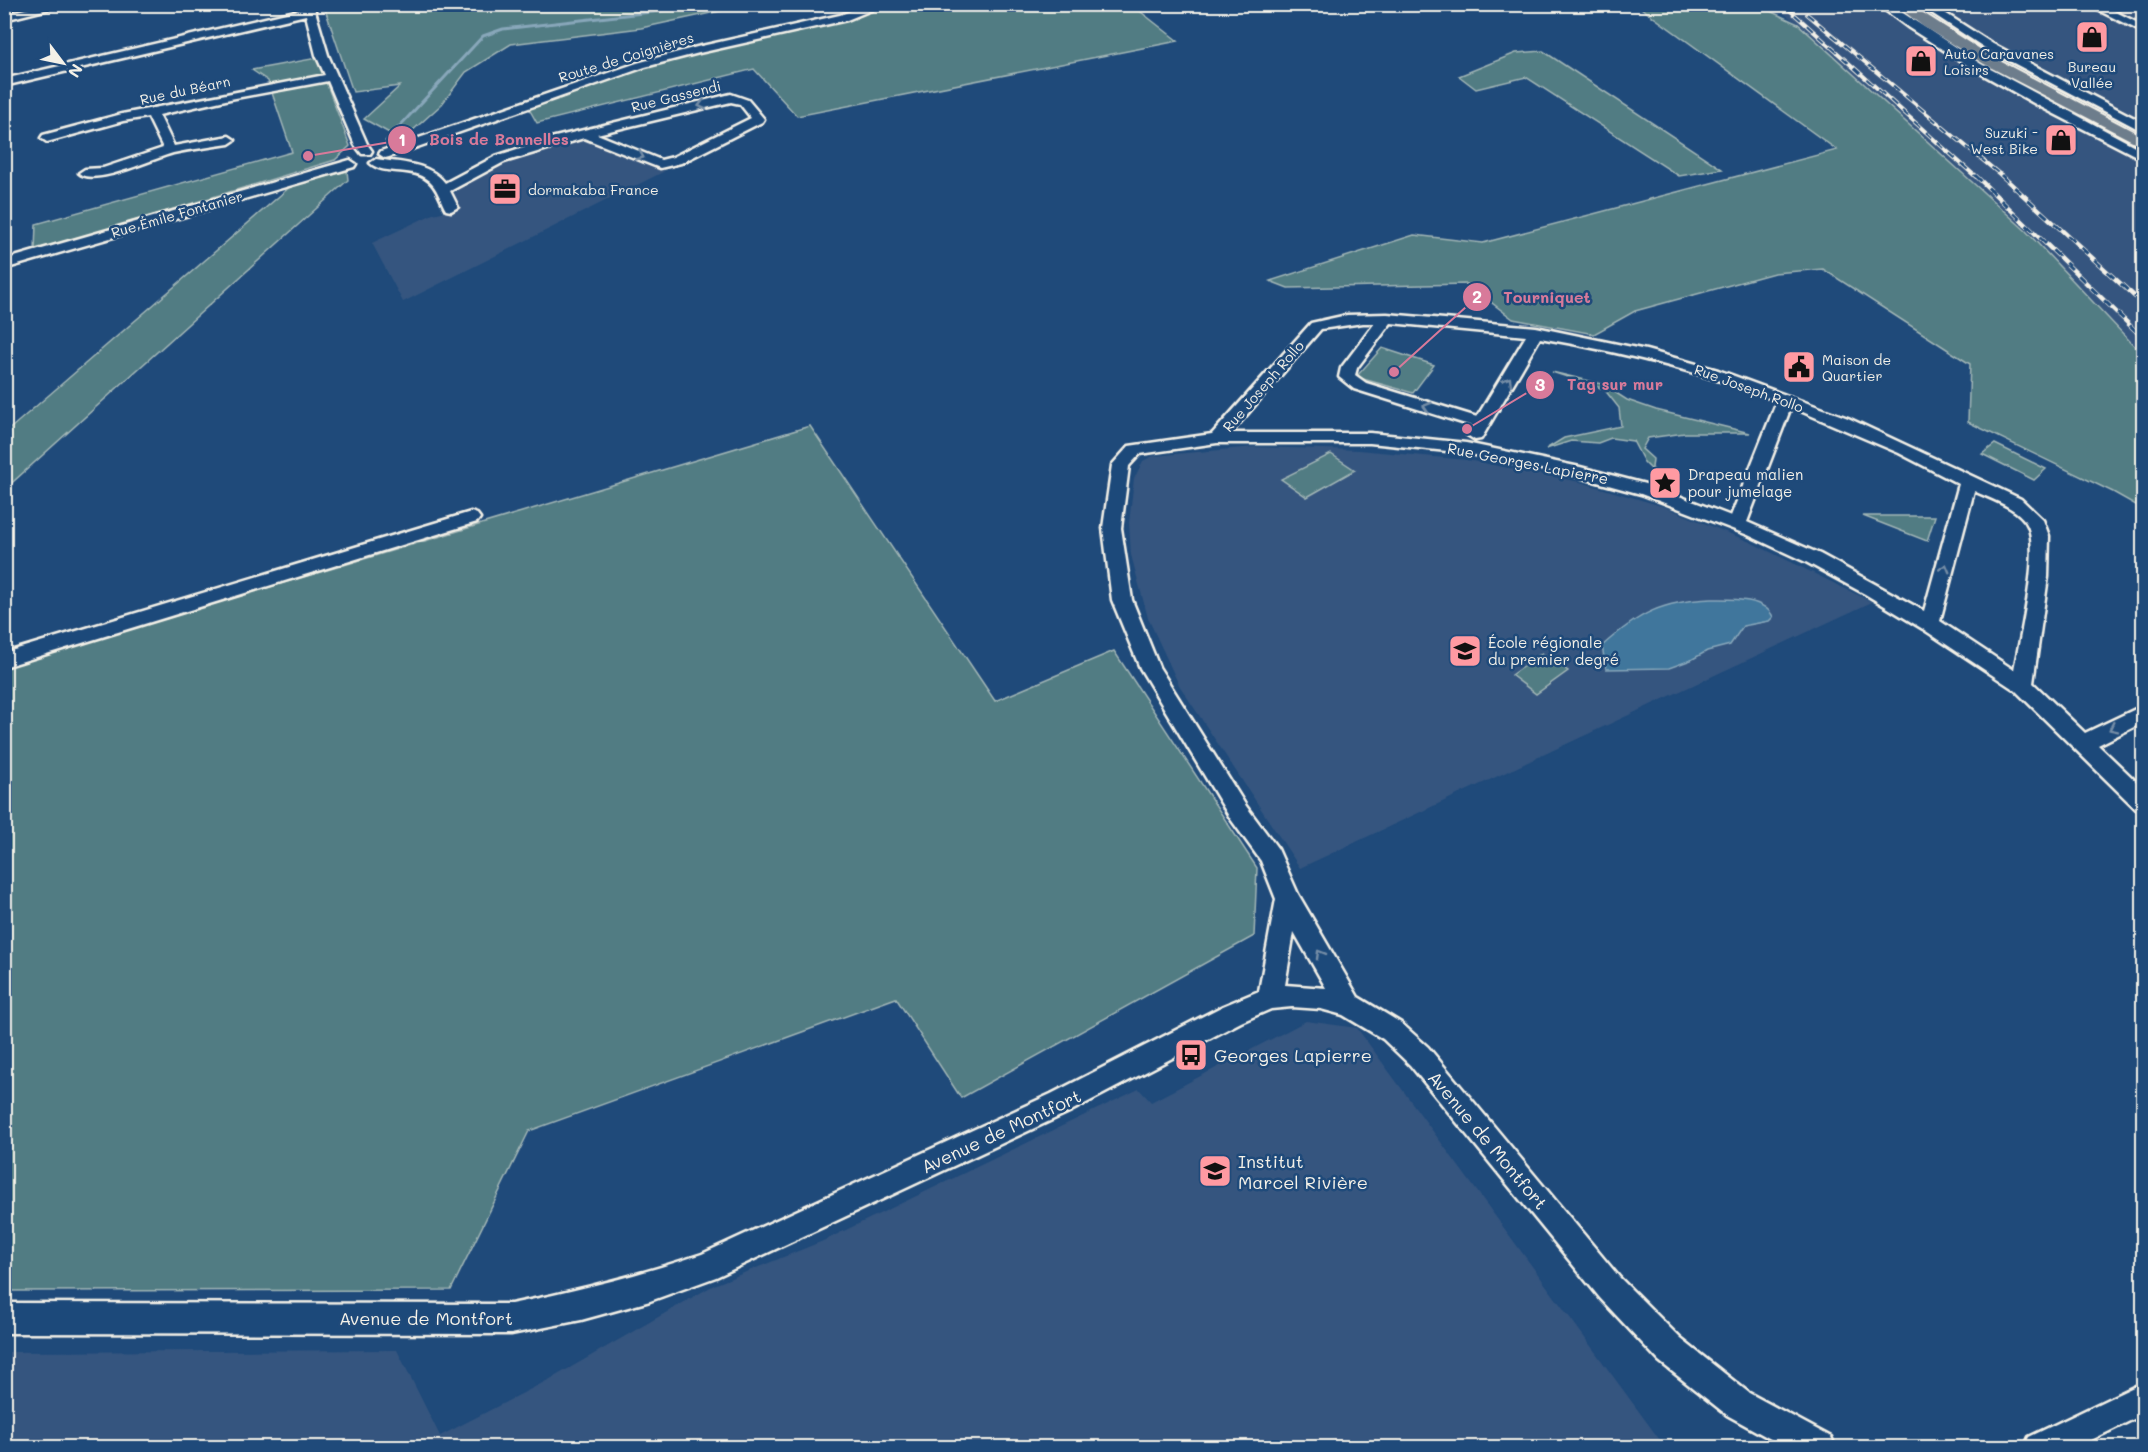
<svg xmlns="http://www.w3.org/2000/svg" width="2148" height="1452" font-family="Mali,sans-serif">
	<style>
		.built { fill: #35557f }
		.green { fill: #517b83; stroke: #a2b6b6; stroke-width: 1.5 }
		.water { fill: #40769c; stroke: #88a7ba; stroke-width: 1.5 }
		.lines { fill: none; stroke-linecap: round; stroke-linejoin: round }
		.stream { stroke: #88a7ba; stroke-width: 3 }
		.minor-casing { stroke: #f4f1e8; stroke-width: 5 }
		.major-casing { stroke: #f4f1e8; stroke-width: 4 }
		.minor { fill: #1f4a7a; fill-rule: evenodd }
		.major { fill: #6d7d8c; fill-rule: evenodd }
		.rail-far1-casing { stroke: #f4f1e8; stroke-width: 4 }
		.rail-casing { stroke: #f4f1e8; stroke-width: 4.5 }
		.rail-far1 { stroke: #1f4a7a; stroke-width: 2; stroke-dasharray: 8; stroke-linecap: butt }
		.rail { stroke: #1f4a7a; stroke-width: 3; stroke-dasharray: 9; stroke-linecap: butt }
		.oneway { stroke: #748da6 }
		.labels { text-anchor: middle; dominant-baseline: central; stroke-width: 5; stroke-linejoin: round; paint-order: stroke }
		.far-poi-label { font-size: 14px; fill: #f4f1e8; stroke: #1f4a7a; text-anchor: start }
		.far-street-label { font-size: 14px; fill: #f4f1e8; stroke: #1f4a7a }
		.street-label { font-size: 15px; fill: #f4f1e8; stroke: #1f4a7a }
		.poi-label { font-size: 15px; fill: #f4f1e8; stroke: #1f4a7a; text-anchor: start }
		.near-poi-label { font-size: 18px; fill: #f4f1e8; stroke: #1f4a7a; text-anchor: start }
		.near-street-label { font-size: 18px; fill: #f4f1e8; stroke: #1f4a7a }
		.leader { fill: none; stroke: #d87a9a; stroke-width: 2 }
		.callout-dot { fill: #d87a9a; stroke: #1f4a7a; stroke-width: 2 }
		.mark-label { font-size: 18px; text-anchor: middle; font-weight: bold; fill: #fff }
		.callout-label { font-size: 16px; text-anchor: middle; font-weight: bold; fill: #d87a9a; stroke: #1f4a7a; stroke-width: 5; stroke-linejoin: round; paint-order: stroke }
	</style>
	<rect width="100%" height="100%" fill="#1f4a7a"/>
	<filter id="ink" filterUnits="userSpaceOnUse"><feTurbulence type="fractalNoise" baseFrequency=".0167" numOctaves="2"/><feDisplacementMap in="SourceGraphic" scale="12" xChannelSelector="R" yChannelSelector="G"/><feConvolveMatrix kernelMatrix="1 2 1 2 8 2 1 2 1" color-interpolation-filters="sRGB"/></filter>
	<g filter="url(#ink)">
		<!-- built -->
		<path class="built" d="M1773,5H1890L1925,31L2007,82L2143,152V355L2026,231L1798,24Z
			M1917,5H2143V133L2008,61Z
			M583,140L665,171L403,302L372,243L433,214L456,209L451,196L467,182L503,164L543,150Z
			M1254,447L1358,450L1467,460L1580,482L1665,507L1750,542L1872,602L1300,868L1179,685L1148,618L1131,555L1129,523L1134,479L1143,461L1153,456Z
			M1306,1021L1357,1028L1665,1447H5V1352L397,1350L440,1436L554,1377L714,1285L823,1241L1139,1089L1151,1102Z"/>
		<!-- green -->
		<path class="green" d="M340,5V4L748,5L641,28L511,44L466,72L442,104L402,140L364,119L400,86L353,92L325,9Z
			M890,5H1132L1178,41L797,116L754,69L537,123L528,107L674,58L844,20Z
			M1637,5H1761L1772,12L1798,24L2026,231L2143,355V509L2113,492L1968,422L1970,364L1823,269L1774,273L1635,311L1594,334L1513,319L1467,284L1288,288L1270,281L1414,235L1483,243L1837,150Z
			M1543,51L1722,169L1679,176L1526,77L1476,89L1459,76L1516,53Z
			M317,58L350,146L335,160L35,251L36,224L292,152L268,81L252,70Z
			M347,171L348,180L5,489V433L291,186Z
			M1382,348L1434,365L1413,393L1356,377Z
			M1552,372L1602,384L1627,400L1656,410L1750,433H1685L1648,438L1642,449L1653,459L1652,468L1665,483L1644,462L1633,441L1611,438L1598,443L1571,441L1546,449L1564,438L1621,426L1619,408L1604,389Z
			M810,426L995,701L1114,651L1257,868L1254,936L961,1098L896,998L529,1131L451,1290L5,1291V666Z
			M1995,444L2046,469L2034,480L1982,454Z
			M1331,454L1355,470L1307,497L1281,479Z
			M1863,516H1935L1927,541Z
			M1542,653L1568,671L1536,694L1511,675Z"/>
		<!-- water -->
		<path class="water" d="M1712,599C1730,599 1764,597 1773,617L1769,621L1743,626L1730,645L1707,651L1691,660L1669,668L1606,669L1602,646C1639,613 1662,601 1712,599Z"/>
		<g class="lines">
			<!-- stream -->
			<path class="stream" d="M386,141L483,36L503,29L721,4"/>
			<!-- minor casing -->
			<g class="minor-casing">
				<path id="minor" d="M47,4H69L4,20V14Z
					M303,4H313L328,55L367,144L372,151L370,154H362L355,145L328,81L230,99L159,115L174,146L229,136L235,140L229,144C211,147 191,149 173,153C154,158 94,187 79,173L85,169L103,168L163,148L148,117L123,121L47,142L41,138L43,135L122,114L325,75L316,55L306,15L4,86V79L304,9Z
					M870,4H886L847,20L699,53L645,67L389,157L385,158L379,154L381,151L637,63L697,47L840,15Z
					M1877,4H1889L1981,64L2144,151V160L2039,106L1973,69L1909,28Z
					M1918,4H1931L1993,44L2144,123V132L1985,48Z
					M2086,4H2100L2144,26V33Z
					M731,94L748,100L764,119L762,122L681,163L660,168L584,138L504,162L450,191L458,207L451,211L446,210C441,202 439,192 432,184C415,164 385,177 370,163L376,159C400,163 429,162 445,183L496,156L551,138ZM731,102L740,104L751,118L673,157L661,160L597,134Z
					M350,160L356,164L354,167L4,269V260Z
					M1387,314L1536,327L1646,350L1718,370L1848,418L2021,499L2043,520L2049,536L2048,577L2033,683L2085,733L2144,705V722L2098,745L2144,789V812L2136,809L2015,690L1923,629L1865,594L1806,562L1748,535L1641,494L1579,477L1466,453L1370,443H1217L1140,454L1129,466L1121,528L1132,600L1159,667L1246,806L1278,849L1298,894L1358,997L1401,1023L1428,1047L1620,1278L1681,1339L1749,1393L1831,1437L1836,1448H1787L1727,1415L1659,1361L1600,1298L1410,1065L1383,1039L1343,1015L1321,1009L1292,1007L1271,1009L1241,1022L1069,1112L716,1277L650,1301L581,1320L511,1334L4,1333V1303L511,1304C576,1291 639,1275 702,1254L1051,1094L1223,1006L1259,991L1276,899L1261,861L1230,818L1140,668L1112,600L1103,528L1112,465L1129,446L1212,434L1311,323L1347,315ZM1363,323H1375L1341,368L1339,377L1354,389L1472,426L1467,435L1475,440L1481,439L1540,338C1620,352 1701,371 1777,401L1731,516L1653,486L1580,467L1466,443L1370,433H1231L1321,329ZM1391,323L1526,336L1477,417L1366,383L1355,375L1357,368ZM1791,407L1899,453L1959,484L1924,611L1820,554L1747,522ZM1974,491C1991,499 2020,508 2028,526C2040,552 2020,639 2014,670L1940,621ZM1294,932L1326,988L1285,985Z
					M471,512L477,514L480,518L477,522L4,667V653Z
					M2144,1382V1414L2075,1448H2024L2029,1437Z"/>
			</g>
			<!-- major casing -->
			<g class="major-casing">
				<path id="major" d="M1894,4H1909L1994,58L2144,137V147L1984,64L1924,27Z"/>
			</g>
			<!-- minor -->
			<use href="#minor" class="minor"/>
			<!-- major -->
			<use href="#major" class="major"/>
			<!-- rail-far1 casing -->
			<g class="rail-far1-casing">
				<path id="rail-far1" d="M1783,4L1976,177
					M1807,14L2003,177"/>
			</g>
			<!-- rail casing -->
			<g class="rail-casing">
				<path id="rail" d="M1975,175L2144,339
					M2001,175L2144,305"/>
			</g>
			<!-- rail-far1 -->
			<use href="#rail-far1" class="rail-far1"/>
			<!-- rail -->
			<use href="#rail" class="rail"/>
		</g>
		<!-- one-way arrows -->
		<defs><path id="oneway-chevron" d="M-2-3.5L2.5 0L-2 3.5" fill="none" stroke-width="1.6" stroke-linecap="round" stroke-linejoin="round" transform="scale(1.5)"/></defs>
		<g class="oneway">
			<use href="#oneway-chevron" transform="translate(702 105) rotate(166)"/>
			<use href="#oneway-chevron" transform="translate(640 156) rotate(23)"/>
			<use href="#oneway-chevron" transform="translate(1508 381) rotate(-60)"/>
			<use href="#oneway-chevron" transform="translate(1427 407) rotate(-163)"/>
			<use href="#oneway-chevron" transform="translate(1945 568) rotate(-75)"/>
			<use href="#oneway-chevron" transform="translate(2113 728) rotate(154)"/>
			<use href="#oneway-chevron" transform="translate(1320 954) rotate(-120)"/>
		</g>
	</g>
	<!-- icons -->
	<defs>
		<g id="shop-square" transform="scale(1.725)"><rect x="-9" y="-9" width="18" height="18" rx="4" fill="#ff9aa2" stroke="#1f4a7a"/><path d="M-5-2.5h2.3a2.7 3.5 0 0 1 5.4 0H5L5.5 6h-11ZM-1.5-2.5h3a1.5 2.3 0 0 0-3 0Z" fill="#111"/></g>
		<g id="office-square" transform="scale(1.725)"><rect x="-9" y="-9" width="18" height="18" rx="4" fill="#ff9aa2" stroke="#1f4a7a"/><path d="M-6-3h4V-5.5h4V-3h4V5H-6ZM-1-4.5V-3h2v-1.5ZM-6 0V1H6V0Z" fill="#111"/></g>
		<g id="civic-square" transform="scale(1.725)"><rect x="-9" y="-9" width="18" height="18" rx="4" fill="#ff9aa2" stroke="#1f4a7a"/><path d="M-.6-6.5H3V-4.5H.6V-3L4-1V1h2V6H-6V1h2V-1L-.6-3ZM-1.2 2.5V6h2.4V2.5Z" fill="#111"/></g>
		<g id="sight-square" transform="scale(1.725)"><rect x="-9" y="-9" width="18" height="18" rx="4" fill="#ff9aa2" stroke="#1f4a7a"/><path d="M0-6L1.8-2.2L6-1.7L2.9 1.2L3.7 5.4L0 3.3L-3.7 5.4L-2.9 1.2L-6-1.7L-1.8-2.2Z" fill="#111"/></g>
		<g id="school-square" transform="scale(1.725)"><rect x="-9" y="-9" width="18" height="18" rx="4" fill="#ff9aa2" stroke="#1f4a7a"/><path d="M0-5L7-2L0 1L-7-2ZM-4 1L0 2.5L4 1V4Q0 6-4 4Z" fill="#111"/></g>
		<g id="bus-square" transform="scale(1.725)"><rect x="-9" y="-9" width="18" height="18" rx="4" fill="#ff9aa2" stroke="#1f4a7a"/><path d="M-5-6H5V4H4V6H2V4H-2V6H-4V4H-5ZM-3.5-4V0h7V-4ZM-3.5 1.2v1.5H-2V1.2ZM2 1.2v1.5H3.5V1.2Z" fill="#111"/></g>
		<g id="university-square" transform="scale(1.725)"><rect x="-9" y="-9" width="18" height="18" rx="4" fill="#ff9aa2" stroke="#1f4a7a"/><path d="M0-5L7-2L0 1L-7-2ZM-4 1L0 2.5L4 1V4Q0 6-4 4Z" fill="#111"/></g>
	</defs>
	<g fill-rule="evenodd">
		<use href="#shop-square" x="2092" y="37"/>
		<use href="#shop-square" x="1921" y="61"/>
		<use href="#shop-square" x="2061" y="140"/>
		<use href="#office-square" x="505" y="189"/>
		<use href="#civic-square" x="1799" y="367"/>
		<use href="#sight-square" x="1665" y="483"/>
		<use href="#school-square" x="1465" y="651"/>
		<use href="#bus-square" x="1191" y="1055"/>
		<use href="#university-square" x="1215" y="1171"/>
	</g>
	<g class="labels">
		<!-- far-poi labels -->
		<g class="far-poi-label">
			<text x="1944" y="53">Auto Caravanes<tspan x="1944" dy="16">Loisirs</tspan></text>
			<text x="2092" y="66" text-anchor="middle">Bureau<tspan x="2092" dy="16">Vallée</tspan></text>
			<text x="2038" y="132" text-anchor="end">Suzuki -<tspan x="2038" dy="16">West Bike</tspan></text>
			<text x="528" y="189">dormakaba France</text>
			<text x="1822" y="359">Maison de<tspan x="1822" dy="16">Quartier</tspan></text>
		</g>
		<!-- far-street labels -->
		<g class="far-street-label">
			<text transform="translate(626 57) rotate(-17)">Route de Coignières</text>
			<text transform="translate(185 90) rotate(-12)">Rue du Béarn</text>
			<text transform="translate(676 96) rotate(-14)">Rue Gassendi</text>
			<text transform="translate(177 214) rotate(-16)">Rue Émile Fontanier</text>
			<text transform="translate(1263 386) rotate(-49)">Rue Joseph Rollo</text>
			<text transform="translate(1749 388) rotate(20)">Rue Joseph Rollo</text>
		</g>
		<!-- street labels -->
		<g class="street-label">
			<text transform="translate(1528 463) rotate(11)">Rue Georges Lapierre</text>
		</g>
		<!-- poi labels -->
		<g class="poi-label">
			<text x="1688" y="474">Drapeau malien<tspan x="1688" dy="17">pour jumelage</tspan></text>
			<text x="1488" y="642">École régionale<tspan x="1488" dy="17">du premier degré</tspan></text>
		</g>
		<!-- near-poi labels -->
		<g class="near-poi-label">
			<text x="1214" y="1055">Georges Lapierre</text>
			<text x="1238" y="1161">Institut<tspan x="1238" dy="21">Marcel Rivière</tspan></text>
		</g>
		<!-- near-street labels -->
		<g class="near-street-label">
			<text transform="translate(1001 1131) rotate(-25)">Avenue de Montfort</text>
			<text transform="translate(1488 1140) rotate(50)">Avenue de Montfort</text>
			<text x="426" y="1318">Avenue de Montfort</text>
		</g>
	</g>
	<!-- callouts -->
	<path class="leader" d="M308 156L402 140M1394 372L1477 297M1467 429L1540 385"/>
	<g class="callout-dot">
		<circle cx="308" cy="156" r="6"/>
		<circle cx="1394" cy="372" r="6"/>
		<circle cx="1467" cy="429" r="6"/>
		<circle cx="402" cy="140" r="15"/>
		<circle cx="1477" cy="297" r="15"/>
		<circle cx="1540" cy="385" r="15"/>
	</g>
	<g class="mark-label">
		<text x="402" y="146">1</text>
		<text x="1477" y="303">2</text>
		<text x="1540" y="391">3</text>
	</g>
	<g class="callout-label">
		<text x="499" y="145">Bois de Bonnelles</text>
		<text x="1547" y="303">Tourniquet</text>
		<text x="1615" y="390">Tag sur mur</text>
	</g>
	<!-- margin -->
	<rect width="2148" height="1452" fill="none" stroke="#1f4a7a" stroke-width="24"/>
	<rect x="12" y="12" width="2124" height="1428" fill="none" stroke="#f4f1e8" stroke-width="2" filter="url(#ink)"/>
	<!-- north arrow -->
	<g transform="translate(63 63) rotate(122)" stroke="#1f4a7a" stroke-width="4.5" paint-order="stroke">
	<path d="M0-4.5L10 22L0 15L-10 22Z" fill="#f4f1e8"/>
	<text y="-9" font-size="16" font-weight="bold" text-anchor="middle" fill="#f4f1e8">N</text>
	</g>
</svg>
